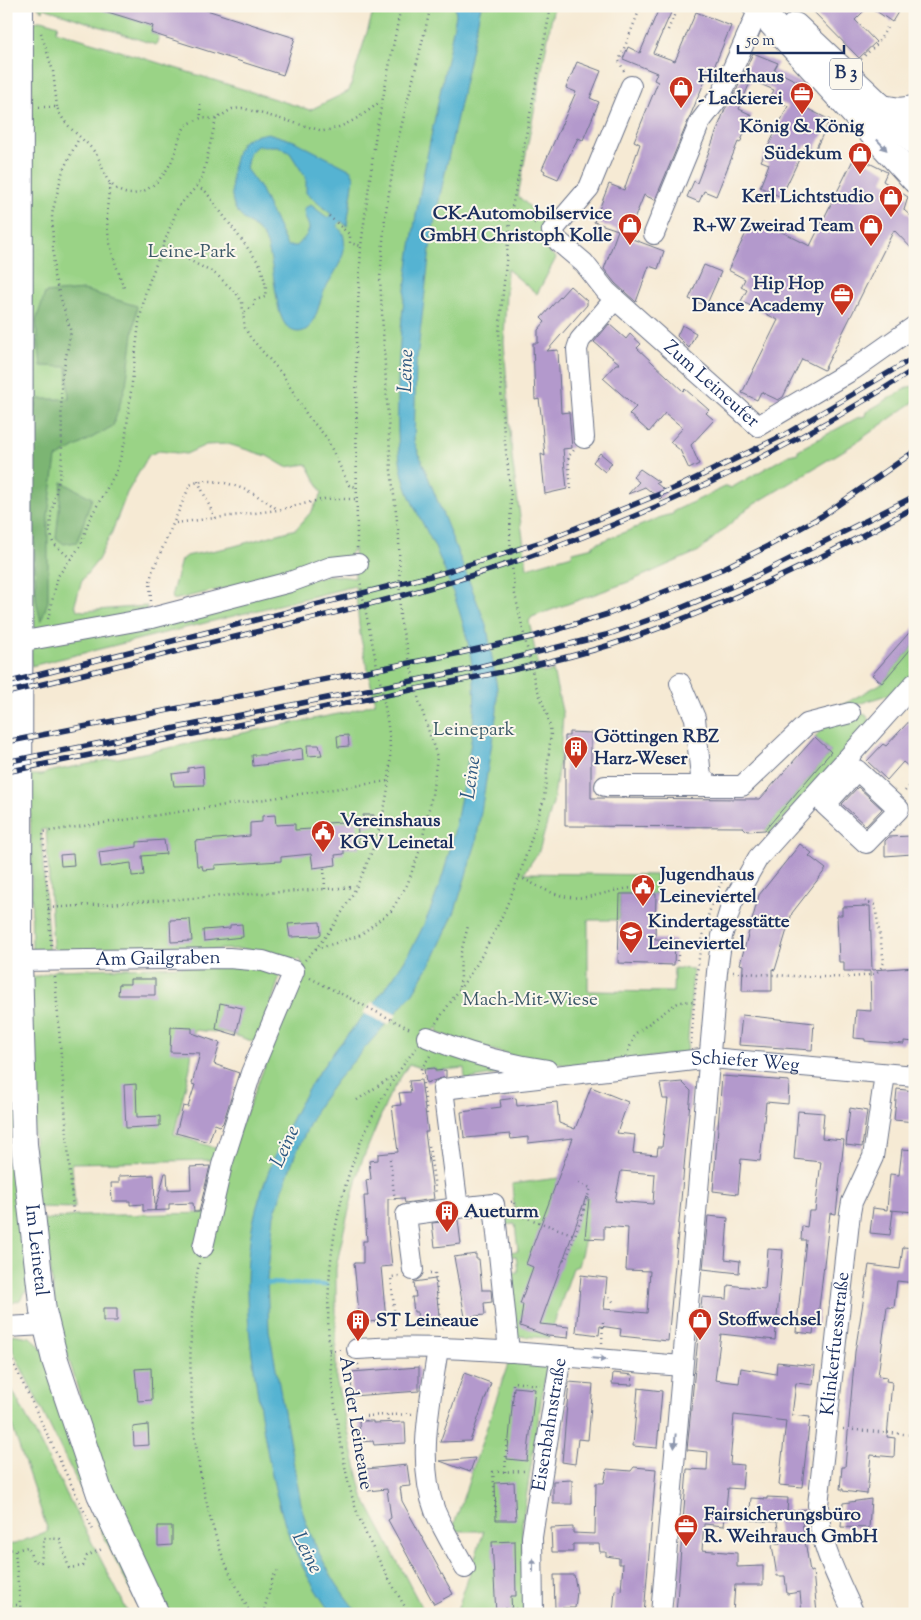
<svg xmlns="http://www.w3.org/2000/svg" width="921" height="1620" font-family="'Sorts Mill Goudy',serif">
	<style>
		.green { fill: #9ad386; stroke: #5a8172 }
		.forest { fill: #7bb573; stroke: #4b7268 }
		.water { fill: #54b3d2; stroke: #387198; fill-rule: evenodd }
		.pier { fill: #f6ead4 }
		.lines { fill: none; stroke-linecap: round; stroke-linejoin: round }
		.stream { stroke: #54b3d2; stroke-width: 4.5 }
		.building { fill: #b399cc; fill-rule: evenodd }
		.minor-casing { stroke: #687087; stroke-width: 22 }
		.major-casing { stroke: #687087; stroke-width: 28 }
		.path { stroke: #687087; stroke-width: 2.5; stroke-dasharray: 1 4; stroke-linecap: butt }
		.minor { stroke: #fff; stroke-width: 20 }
		.major { stroke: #fff; stroke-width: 26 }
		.rail-casing { stroke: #1b2f5e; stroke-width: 5.5 }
		.rail { stroke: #fbf7ec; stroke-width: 4; stroke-dasharray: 11; stroke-linecap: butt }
		.oneway { fill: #8d97ae }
		.labels { text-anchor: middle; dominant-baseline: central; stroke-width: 4; stroke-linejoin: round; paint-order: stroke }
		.shield { fill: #fbf7ec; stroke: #5e6b89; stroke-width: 1 }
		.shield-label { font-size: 18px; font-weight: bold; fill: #1b2f5e }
		.poi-label { font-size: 19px; font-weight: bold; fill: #1b2f5e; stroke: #fbf7ec; text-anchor: start }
		.park-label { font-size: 19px; fill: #3b5868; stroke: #fbf7ec }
		.street-label { font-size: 19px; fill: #1b2f5e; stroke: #fbf7ec }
		.water-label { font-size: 20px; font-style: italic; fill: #2c5781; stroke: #fbf7ec }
	</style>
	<rect width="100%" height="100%" fill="#fbf7ec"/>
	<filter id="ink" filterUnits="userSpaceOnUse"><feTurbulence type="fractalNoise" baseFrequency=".02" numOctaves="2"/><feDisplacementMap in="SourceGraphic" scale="10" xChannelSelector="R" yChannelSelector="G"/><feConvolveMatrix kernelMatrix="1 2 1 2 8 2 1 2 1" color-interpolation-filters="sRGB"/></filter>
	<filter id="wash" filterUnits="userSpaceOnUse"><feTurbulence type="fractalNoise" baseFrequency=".0096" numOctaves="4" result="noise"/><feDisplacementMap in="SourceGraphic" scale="20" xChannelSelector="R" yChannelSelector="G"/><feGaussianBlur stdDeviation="1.12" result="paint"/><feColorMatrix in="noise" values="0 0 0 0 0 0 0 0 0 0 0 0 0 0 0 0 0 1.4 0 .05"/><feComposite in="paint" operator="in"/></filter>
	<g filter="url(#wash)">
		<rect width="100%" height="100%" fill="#f6ead4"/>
		<!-- green -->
		<path class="green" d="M37,6H90L153,26L151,33L159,36L156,45L44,8L43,11Z
			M375,6H554L518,196L546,222L541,245L556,258L537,294L507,269L504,342L512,458L527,568L572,555L573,552L593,547V545L664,516L673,514L674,511L727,486L731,488L789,455L798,453V450L857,418L865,416L866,412L908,387L915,386V401L851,446L748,508L699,551L631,581L532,617L529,621L539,670L544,673L553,671L563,715L560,757L553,803L539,851L524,873L656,875V894H620L619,920H588V991L673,992L674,968L693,969L687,1053L575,1066L519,1058L437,1033L438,1026L425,1041L514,1071L465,1080L464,1068L435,1071V1068L424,1069L409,1064L389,1096L360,1166L344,1230L336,1268V1379L363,1496L425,1614H165L104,1476L58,1323L43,1220L76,1216L208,1213L224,1168L304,968L300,959L296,961L274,953L244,949L60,952L53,948L46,829L41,830L49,955H32L30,775H43L48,772L348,712L375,703L360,634L355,586L31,666V644L329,575L355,578L354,548L346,561L173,600L172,593L181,560L186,556L231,547L296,529L312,511L322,493L307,464L286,467L267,456L228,444L206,445L186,454L159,451L149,455L127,493L112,532L98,560L82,580L75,604L77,610L84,611L147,606L145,613L29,633L32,23L42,20L58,25L56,31L310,110L349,91Z
			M915,644V671L896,692L824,715L882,683Z
			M862,714L866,715L870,722L770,834L765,830L831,752L815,737L827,724Z
			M253,964L280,976L258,1043L227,1033L194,1030L190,1068L174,1134L218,1149L213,1160L72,1163L75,1208L37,1207L27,977L39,976L57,970Z
			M6,977H12L29,1287L20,1300L10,1304L6,1254Z
			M558,1178L593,1190L587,1207L593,1209L578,1266L573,1268L549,1338L519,1336L518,1347L508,1273L518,1272L516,1256L506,1257L508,1252L518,1251L515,1224L504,1225V1220L515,1218L512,1184Z
			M12,1334L30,1337L42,1348L142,1614L13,1351Z
			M509,1361L547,1363L522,1524L524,1614H456L484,1531H452Z
			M6,1378L122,1600L128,1614H6V1545L15,1544L48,1531L9,1417L6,1416Z"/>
		<!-- forest -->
		<path class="forest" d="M84,290L137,306L126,385L113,426L56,458L48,515V601L41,622L36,600L34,526L27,516V449L37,399H69L67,367L41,366L36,321L45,293Z
			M62,482L92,498L77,542L64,544L56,538Z"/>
		<!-- water -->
		<path class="water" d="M455,6H481L432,233L416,367L414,441L487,627L497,688V711L476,843L455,911L434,957L413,993L337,1080L318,1106L294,1157L274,1215L267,1279L269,1330L302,1509C312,1545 334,1585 359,1614H332C284,1550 272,1485 260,1408C250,1344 239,1279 255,1214C265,1173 293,1111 317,1075C344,1035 379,1002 404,961C435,912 450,858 460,802C467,764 477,722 474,684C471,639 455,595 438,554C428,531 408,500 403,476C396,448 398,412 398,383C401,258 432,137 456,15Z
			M268,133L294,141L351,170L354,177L347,226L341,221L337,225C338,228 342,231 343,234C349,253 335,272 326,287C318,300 317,332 298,332C281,331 278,306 276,293C273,277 272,259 267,244C261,226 242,223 235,208C228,194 232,153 243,142C249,136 259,135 268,133ZM257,146H278L290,153L306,178V193L331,214L328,218L311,205L304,208C304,229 319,223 297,246H287L260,188L246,169L249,153Z"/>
		<!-- pier -->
		<path class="pier" d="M372,1002L397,1015L388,1025L363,1013Z"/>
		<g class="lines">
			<!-- stream -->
			<path class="stream" d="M262,1283L326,1285"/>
		</g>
		<g id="blocks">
			<!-- building -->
			<path class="building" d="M99,6H194L295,38L283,75L151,33L153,26L98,9Z
				M660,6H674L653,53L675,61L696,12L731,26L712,72L709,71L655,200L644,195L627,237L664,251L658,269L649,266L636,302L615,283L604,269L618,230L594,222L609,184L624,190L640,144L634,141L658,82L654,80L657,73L623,59L628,47L640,53Z
				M808,6H889L898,12L892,22L869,6L855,20L876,42L859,58Z
				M753,53L778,63L774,70L807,86L798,104L830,120L815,150L806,145L781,197L760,187L769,164L761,161L788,106L770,98L774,90L751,80L739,109L752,115L740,143L738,142L716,196L704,191L699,202L687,197L694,181L697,183L725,109L733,98Z
				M577,62L601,71L590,98L599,102L583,140L578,138L558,179L544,173L545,171L542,169L576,92L566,88Z
				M855,156L887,172L883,181L908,197L904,210L915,220V252L894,230L824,370L802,359L783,397L778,400L761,392L757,400L742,393L778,320L741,301L747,290L741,287L745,279L728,270L748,229L764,223L810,246Z
				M704,265L721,272L706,306L689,299Z
				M570,286L587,301V305L547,351L558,350L561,413L569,412L572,448L563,449L567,489L545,494L541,454L545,456L541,414L539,399L535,400L533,343H538V330L545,322L541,318Z
				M609,324L626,339L630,334L641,344L637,348L683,391L685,389L709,410L706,413L714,420L691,445L699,464L689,469L680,450L670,442L683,428L665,413L649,432L629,414L636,407L603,378L616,364H620L594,342Z
				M682,325L696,333L689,348L677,336Z
				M600,453L612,463L605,472L593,462Z
				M640,469L659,482L656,483L667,492L660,499L645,487L628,494L639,482L633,477Z
				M915,626V644L882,683L872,675Z
				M915,715V772L903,762L887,780L867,761L883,744L886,746Z
				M569,732L591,733V798L760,799L815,737L831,752L765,830L747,831L743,827L565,826V736H569Z
				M348,735L349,746L338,747L337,736Z
				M307,745H319L322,755L308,756Z
				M302,748L303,760L253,766L252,755H266Z
				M203,766L204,785L174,786L172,774L188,772V768Z
				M858,787L882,809L866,826L842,804Z
				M275,815L276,825L295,824V830L327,828V823L357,821L359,848L344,849V854L335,855L336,865L313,868L311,854L281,857V861L215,865V869L203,870L202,866H197L195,841L250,836V823L262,822V816Z
				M363,815H374L375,826L364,827Z
				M911,836L912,854L885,856V841L889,837Z
				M164,840L166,854L142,856L144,875L132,876L131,863L101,867L99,852L137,847V842Z
				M800,844L812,853L809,856L826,869L792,913L775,970L772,969V991H742L743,965L740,964L759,895Z
				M73,854L74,865L61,866L60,855Z
				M620,894H656L655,939L675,940L674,965L618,963Z
				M870,906L872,970L915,967V1042L904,1041V1044L865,1041V1039L854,1038L856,1010L871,1011L870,971H844V962H839L837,915H842V907Z
				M190,919L192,941L171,942L170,920Z
				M320,922L321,934L318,936L290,937L288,924Z
				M242,924L243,937L204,941L203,930L230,928V925Z
				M130,979H155V995H118L119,984H130Z
				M220,1003L242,1008L236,1035L216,1029Z
				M742,1015L814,1023L812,1050L739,1045Z
				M171,1027L192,1028V1033L220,1043L214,1064L239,1073L223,1123L220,1126L215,1124L209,1142L176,1133L183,1106L188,1107L195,1085L192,1084L200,1053L170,1052Z
				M435,1068V1071L446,1070V1077L426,1083L424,1069Z
				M722,1076L789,1081L788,1104L766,1102L760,1161L741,1159L738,1194L713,1191Z
				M421,1080L428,1132H425L434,1199L405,1203L404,1198L388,1199V1229L392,1266L381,1267L386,1320L360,1323L354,1263H363V1241H367L364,1196H368L366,1180L371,1179L369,1161L378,1160V1154L398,1152L392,1106L401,1105L399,1093L411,1092L409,1081Z
				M682,1082L691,1091L668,1341L620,1336L621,1329L600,1326L599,1335L576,1332L581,1275L607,1278L604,1309L647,1313L650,1271L626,1270L628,1228L604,1226V1239L585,1238L589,1198L586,1197L540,1324L569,1327L568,1338L548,1336L520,1326L523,1304H520L533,1267L526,1264L573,1138L528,1143V1137L511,1139L510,1134L466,1138L464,1137L461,1112L501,1107L500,1100L516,1098L517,1106L557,1102L559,1123L575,1129L591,1087L628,1102L617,1133L635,1135L633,1153L657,1155L658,1147H662L668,1099H663L660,1084ZM621,1171L655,1174L653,1204L615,1201Z
				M136,1084L137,1117L160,1116V1126L126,1128L124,1085Z
				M897,1089L915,1091V1122L894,1120Z
				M850,1108L867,1111L862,1147L846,1145Z
				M798,1111L824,1113L822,1138L844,1140L836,1214L830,1213L817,1325H814L813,1334L796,1332L806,1240H801L802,1226L807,1227L809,1211H815L821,1162L794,1159Z
				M902,1149L915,1150V1212L890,1210L893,1211L890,1235L870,1233L873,1208L887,1210L890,1174L899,1175Z
				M210,1166L199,1212H194L193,1203L169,1204V1210L143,1211V1204L130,1205V1201H112L111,1183H119V1176L154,1175L155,1210L165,1173H167L168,1190L191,1189L190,1167Z
				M708,1216L728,1218L725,1259L740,1261L739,1273L703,1269Z
				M458,1220L461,1244L435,1247L432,1223Z
				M903,1247L915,1248V1283L897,1281L894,1308L887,1307L878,1376L887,1377L886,1381L892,1382L887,1437L895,1438L894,1457L871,1455L867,1494L843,1491V1489H840L842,1467H845L855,1352L869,1265L900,1269Z
				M768,1249L783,1250L775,1340L721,1334L715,1380L739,1383L741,1368L776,1374L777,1362L815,1366L813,1385L796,1383L792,1415L810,1417L802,1487L779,1485L786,1421L734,1415L730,1464L744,1465L742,1489L728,1488L724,1526L704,1524L702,1550L737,1553V1567L763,1566V1585H735L733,1614H676L687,1469L707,1470L708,1452L687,1450L702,1297L727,1299L728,1285L765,1289Z
				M476,1254V1259H479L482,1290H491L492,1302L484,1303L485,1315L465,1317L454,1257Z
				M435,1279L440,1325L419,1328L417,1312H414L412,1297H416L414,1282Z
				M103,1308H117V1321H103Z
				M419,1367V1391L352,1396L351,1372Z
				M151,1368L152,1400L138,1401L135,1369Z
				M464,1373L491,1383L470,1441L440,1442Z
				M613,1373L633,1375L632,1385L612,1384Z
				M569,1382L593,1384L588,1440L578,1439L575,1464L562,1462Z
				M514,1387L535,1389L527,1461L507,1459Z
				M638,1388L662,1391L657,1448L633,1446Z
				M359,1421H373V1423L405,1422L406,1443L374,1445L373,1441L360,1442Z
				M148,1425L149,1445L134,1446L133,1427Z
				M475,1458L470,1472L440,1461Z
				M407,1465L410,1486L400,1487L402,1501L453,1594L434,1604L388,1520L391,1518L387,1489L368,1491L366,1469Z
				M634,1467L656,1469L644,1614H613L615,1590L621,1591L623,1564H619V1558L606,1556V1552H600L599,1544H573V1552H552L551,1528L573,1527V1533L595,1534L596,1483H604L607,1469L631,1471Z
				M572,1480V1504H553V1481Z
				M514,1482L516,1520H496L495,1483Z
				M767,1497L788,1498L787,1512L805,1509L806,1520L802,1521L810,1572L813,1571L817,1614H802L800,1592L787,1594L785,1576H777L772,1545L780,1543L777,1522L749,1520L751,1498L767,1499Z
				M871,1499L869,1528L841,1527L843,1503Z
				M158,1526H172V1545L158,1546Z
				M515,1541L516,1596H511L512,1614H496L492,1542Z
				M554,1575H574L577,1592L575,1608H555Z"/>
		</g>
	</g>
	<g filter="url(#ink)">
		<use href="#blocks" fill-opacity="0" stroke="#687087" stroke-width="1"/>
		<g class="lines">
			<!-- minor casing -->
			<g class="minor-casing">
				<g id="minor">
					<path id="s1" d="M631,86L589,188L552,231L558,241L584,263L606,291L758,426L854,369L915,326"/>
					<path d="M654,234L700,122L722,93L759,9"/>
					<path d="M584,438L577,349L580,340L615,299"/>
					<path d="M19,642L152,618L290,582L331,567L358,564"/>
					<path d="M680,683L695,718L701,777L711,786"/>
					<path d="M857,770L899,809L866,843L825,805Z"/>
					<path d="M605,786H742L807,724L850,713"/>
					<path id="s2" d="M19,961L229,958L263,961L294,971L251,1073L222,1165L203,1247"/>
					<path d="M427,1037C466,1053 505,1064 547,1070"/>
					<path d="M413,1270L406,1215L458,1208"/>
					<path d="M6,1327L45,1325"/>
					<path d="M438,1348C431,1398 416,1462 435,1511C443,1530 455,1549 465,1568"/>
					<path d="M357,1349C425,1345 493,1350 561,1356"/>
					<path id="s3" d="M509,1352L494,1204L458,1208L443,1089L711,1058L915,1076"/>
					<path id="s4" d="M533,1614L532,1537L535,1517L561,1356L682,1366"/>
					<path d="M661,1614L717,972L722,936L732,903L758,858L915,683"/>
					<path id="s5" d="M854,1614C838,1578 819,1545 818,1505L850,1213L852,1202L873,1157L885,1074"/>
				</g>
			</g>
			<!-- major casing -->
			<g class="major-casing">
				<g id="major">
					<path id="s6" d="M20,6L19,961L24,1144L43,1311L55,1360L100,1494L156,1614"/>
					<path d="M756,6L915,180"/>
					<path d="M795,26L882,108L915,142"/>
					<path d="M882,108L900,111L915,109"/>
				</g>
			</g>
			<!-- path -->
			<path class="path" d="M668,30L678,6
				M41,33L53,71L57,107
				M861,59L877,44L887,28
				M624,71L619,61L641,6
				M200,104L201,118
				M39,107H57C64,128 85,138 96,154C103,164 103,177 112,185C132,206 159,186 170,164C177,152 178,137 186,125L201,118L216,119
				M110,184C103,229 109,246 124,288
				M197,186L206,192L261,266L266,287L265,297L255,300L253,305L243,314
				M511,213L537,224
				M329,216L350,235V243L361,246
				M164,242L189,260L217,275L236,293L242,302L245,328L250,337L283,375L307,415L326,437L349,485L356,487
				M198,481L215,518
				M571,489L568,457L574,450
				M176,523L278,510L324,499H356
				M357,548L356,346L361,246L376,133L401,6
				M71,559L53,543L50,531L51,514L60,475L62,453L61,381L71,332L54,276L52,214L63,170L79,138
				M151,601L150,582L152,572L190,485C216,472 258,493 278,510
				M48,619L58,576L81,545L89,520L116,472L125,442L139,323L146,290L178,207L197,186L203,175L216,119L232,109L242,108L323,131C345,128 363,115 380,102
				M905,791L915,780
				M324,868L325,889L354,887
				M519,877C535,884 551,895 569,897C601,901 619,881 656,891
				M48,908L325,889
				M675,943H678V965
				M51,945L43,832L388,781
				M316,949L359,936L391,911L407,885L420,850L432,795L437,757L419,701L400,619L399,537L391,470L380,278L385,217L397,144L431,6
				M305,960C360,904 400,805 388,726C381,678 368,629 360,580
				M733,972C758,974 858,982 875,973C880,971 882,966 884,962L875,905L865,901
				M55,977L73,1213
				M310,978L412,1030
				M459,987L461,979L460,956L468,926
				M436,1023L477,964L499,923L519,877L544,799L551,733L548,717L535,683L514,590L510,539L511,496L502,414L499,332L511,213L551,6
				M691,1044C696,986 696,926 726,874L730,875
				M628,1051L636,1033L674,1005L680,1002L695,1001
				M430,1056L421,1069L427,1114H430
				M357,1100L393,1076
				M429,1146L436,1194
				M390,1159L395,1202
				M579,1183L591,1188L583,1209
				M511,1202L514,1201L516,1214L575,1235
				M564,1259L566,1260L584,1210L582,1209
				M199,1263C183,1346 190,1453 215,1534C223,1562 237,1588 251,1614
				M430,1273H435L442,1332
				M606,1293L615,1304
				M396,1330L391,1277L399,1276
				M602,1343L603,1321
				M6,1348L94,1532
				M329,1351L342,1350
				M358,1364L359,1371
				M513,1405V1382L540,1385
				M387,1415L388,1423
				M366,1421V1416L412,1414
				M843,1429L915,1435
				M505,1472L507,1441H509
				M496,1512L493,1472L525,1471
				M6,1549L15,1550L28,1547L33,1561L41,1562L44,1538L60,1539L69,1568L83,1566L87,1556L102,1549
				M15,1551L21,1614
				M6,1605H20
				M263,1614L273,1577L280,1568
				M409,1614C392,1584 373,1552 360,1520C348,1490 343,1457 338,1425C315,1289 329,1159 416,1048
				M493,1614L496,1609H517"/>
			<!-- minor -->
			<use href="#minor" class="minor"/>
			<!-- major -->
			<use href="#major" class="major"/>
			<!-- rail casing -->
			<g class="rail-casing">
				<path id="rail" d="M6,683L442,573L544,541L682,485L784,435L915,357
					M6,693C95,671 183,650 272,628C364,606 458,583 548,550C676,503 801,443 915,369
					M6,742L460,653L536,636L608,614L722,569L768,546L822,516L915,451
					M6,762L462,671L606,635L674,611L754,577L915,496
					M6,772C131,746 256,721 381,696C458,680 536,668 610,645C716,611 818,561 915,507"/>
			</g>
			<!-- rail -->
			<use href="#rail" class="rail"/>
		</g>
		<!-- one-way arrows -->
		<defs><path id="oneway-solid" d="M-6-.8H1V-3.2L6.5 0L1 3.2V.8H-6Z" transform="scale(1.25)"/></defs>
		<g class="oneway">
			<use href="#oneway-solid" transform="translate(882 145) rotate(47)"/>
			<use href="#oneway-solid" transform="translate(599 1359) rotate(5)"/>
			<use href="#oneway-solid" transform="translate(675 1441) rotate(95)"/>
			<use href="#oneway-solid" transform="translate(533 1565) rotate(-90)"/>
		</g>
	</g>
	<!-- icons -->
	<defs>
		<g id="shop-pin" transform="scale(1.25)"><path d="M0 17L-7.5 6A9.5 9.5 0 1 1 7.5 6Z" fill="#c8321e" stroke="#fbf7ec"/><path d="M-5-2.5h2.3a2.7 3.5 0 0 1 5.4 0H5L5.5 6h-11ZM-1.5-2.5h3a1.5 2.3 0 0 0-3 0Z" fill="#fff"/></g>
		<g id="office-pin" transform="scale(1.25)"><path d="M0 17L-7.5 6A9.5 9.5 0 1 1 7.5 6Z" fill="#c8321e" stroke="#fbf7ec"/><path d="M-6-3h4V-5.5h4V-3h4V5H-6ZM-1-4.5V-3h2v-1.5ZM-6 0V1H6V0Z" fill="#fff"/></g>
		<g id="building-pin" transform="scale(1.25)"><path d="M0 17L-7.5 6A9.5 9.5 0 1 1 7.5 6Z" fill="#c8321e" stroke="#fbf7ec"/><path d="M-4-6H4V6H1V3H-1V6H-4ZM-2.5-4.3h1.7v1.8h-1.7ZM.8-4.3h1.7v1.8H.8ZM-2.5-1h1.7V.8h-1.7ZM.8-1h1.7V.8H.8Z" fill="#fff"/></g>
		<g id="civic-pin" transform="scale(1.25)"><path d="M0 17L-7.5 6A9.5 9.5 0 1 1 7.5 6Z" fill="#c8321e" stroke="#fbf7ec"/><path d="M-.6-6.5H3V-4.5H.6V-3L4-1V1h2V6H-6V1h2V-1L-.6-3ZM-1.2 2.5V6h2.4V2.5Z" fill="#fff"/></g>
		<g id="school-pin" transform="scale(1.25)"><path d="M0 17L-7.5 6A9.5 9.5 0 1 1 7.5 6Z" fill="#c8321e" stroke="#fbf7ec"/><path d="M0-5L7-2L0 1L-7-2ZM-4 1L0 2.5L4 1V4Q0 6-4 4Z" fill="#fff"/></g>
	</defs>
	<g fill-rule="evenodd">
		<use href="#shop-pin" x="681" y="88"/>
		<use href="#office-pin" x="802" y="94"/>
		<use href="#shop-pin" x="860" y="154"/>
		<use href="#shop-pin" x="891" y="197"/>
		<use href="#shop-pin" x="630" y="225"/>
		<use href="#shop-pin" x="871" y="226"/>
		<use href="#office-pin" x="842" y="295"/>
		<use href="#building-pin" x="576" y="748"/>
		<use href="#civic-pin" x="323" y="832"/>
		<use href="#civic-pin" x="643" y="886"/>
		<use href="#school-pin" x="631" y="933"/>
		<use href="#building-pin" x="447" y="1212"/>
		<use href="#shop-pin" x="700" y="1320"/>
		<use href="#building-pin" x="358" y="1321"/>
		<use href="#office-pin" x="686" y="1526"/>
	</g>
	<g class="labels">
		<!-- shield labels -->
		<rect class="shield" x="830" y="58.5" width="32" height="31" rx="4"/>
		<g class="shield-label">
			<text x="846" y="74">B 3</text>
		</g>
		<!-- poi labels -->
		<g class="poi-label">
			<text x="698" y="77">Hilterhaus<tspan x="698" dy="22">- Lackierei</tspan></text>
			<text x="802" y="127" text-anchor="middle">König &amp; König</text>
			<text x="842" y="154" text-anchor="end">Südekum</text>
			<text x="874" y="197" text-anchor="end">Kerl Lichtstudio</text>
			<text x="612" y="214" text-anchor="end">CK-Automobilservice<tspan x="612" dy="22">GmbH Christoph Kolle</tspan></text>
			<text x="854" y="226" text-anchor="end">R+W Zweirad Team</text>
			<text x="824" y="284" text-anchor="end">Hip Hop<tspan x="824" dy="22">Dance Academy</tspan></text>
			<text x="594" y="737">Göttingen RBZ<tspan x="594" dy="22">Harz-Weser</tspan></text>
			<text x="340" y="821">Vereinshaus<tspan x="340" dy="22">KGV Leinetal</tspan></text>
			<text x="660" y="875">Jugendhaus<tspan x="660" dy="22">Leineviertel</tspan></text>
			<text x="648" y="922">Kindertagesstätte<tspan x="648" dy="22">Leineviertel</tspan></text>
			<text x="464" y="1212">Aueturm</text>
			<text x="718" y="1320">Stoffwechsel</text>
			<text x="376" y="1321">ST Leineaue</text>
			<text x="704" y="1515">Fairsicherungsbüro<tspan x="704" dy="22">R. Weihrauch GmbH</tspan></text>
		</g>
		<!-- park labels -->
		<g class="park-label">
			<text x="192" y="252">Leine-Park</text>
			<text x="474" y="730">Leinepark</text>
			<text x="530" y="1000">Mach-Mit-Wiese</text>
		</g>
		<!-- street labels -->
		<g class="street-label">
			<text stroke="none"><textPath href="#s1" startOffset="389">Zum Leineufer</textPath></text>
			<text stroke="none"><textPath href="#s2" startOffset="139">Am Gailgraben</textPath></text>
			<text stroke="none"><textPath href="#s3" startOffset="609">Schiefer Weg</textPath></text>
			<text stroke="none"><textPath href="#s6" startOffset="1245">Im Leinetal</textPath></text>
			<text stroke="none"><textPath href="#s5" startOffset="278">Klinkerfuesstraße</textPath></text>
			<text transform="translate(355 1423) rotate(81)">An der Leineaue</text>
			<text stroke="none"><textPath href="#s4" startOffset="191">Eisenbahnstraße</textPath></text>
		</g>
		<!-- water labels -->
		<g class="water-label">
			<text transform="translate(407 371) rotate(-88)">Leine</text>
			<text transform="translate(472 778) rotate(-82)">Leine</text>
			<text transform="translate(286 1147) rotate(-66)">Leine</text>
			<text transform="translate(306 1553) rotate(63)">Leine</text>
		</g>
	</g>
	<!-- margin -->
	<rect width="921" height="1620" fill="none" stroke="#fbf7ec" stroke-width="25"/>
	<!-- scale -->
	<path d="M738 45v8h106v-8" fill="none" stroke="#1b2f5e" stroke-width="2.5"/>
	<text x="746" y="45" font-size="15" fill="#1b2f5e" stroke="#fbf7ec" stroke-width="4" paint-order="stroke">50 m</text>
</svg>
